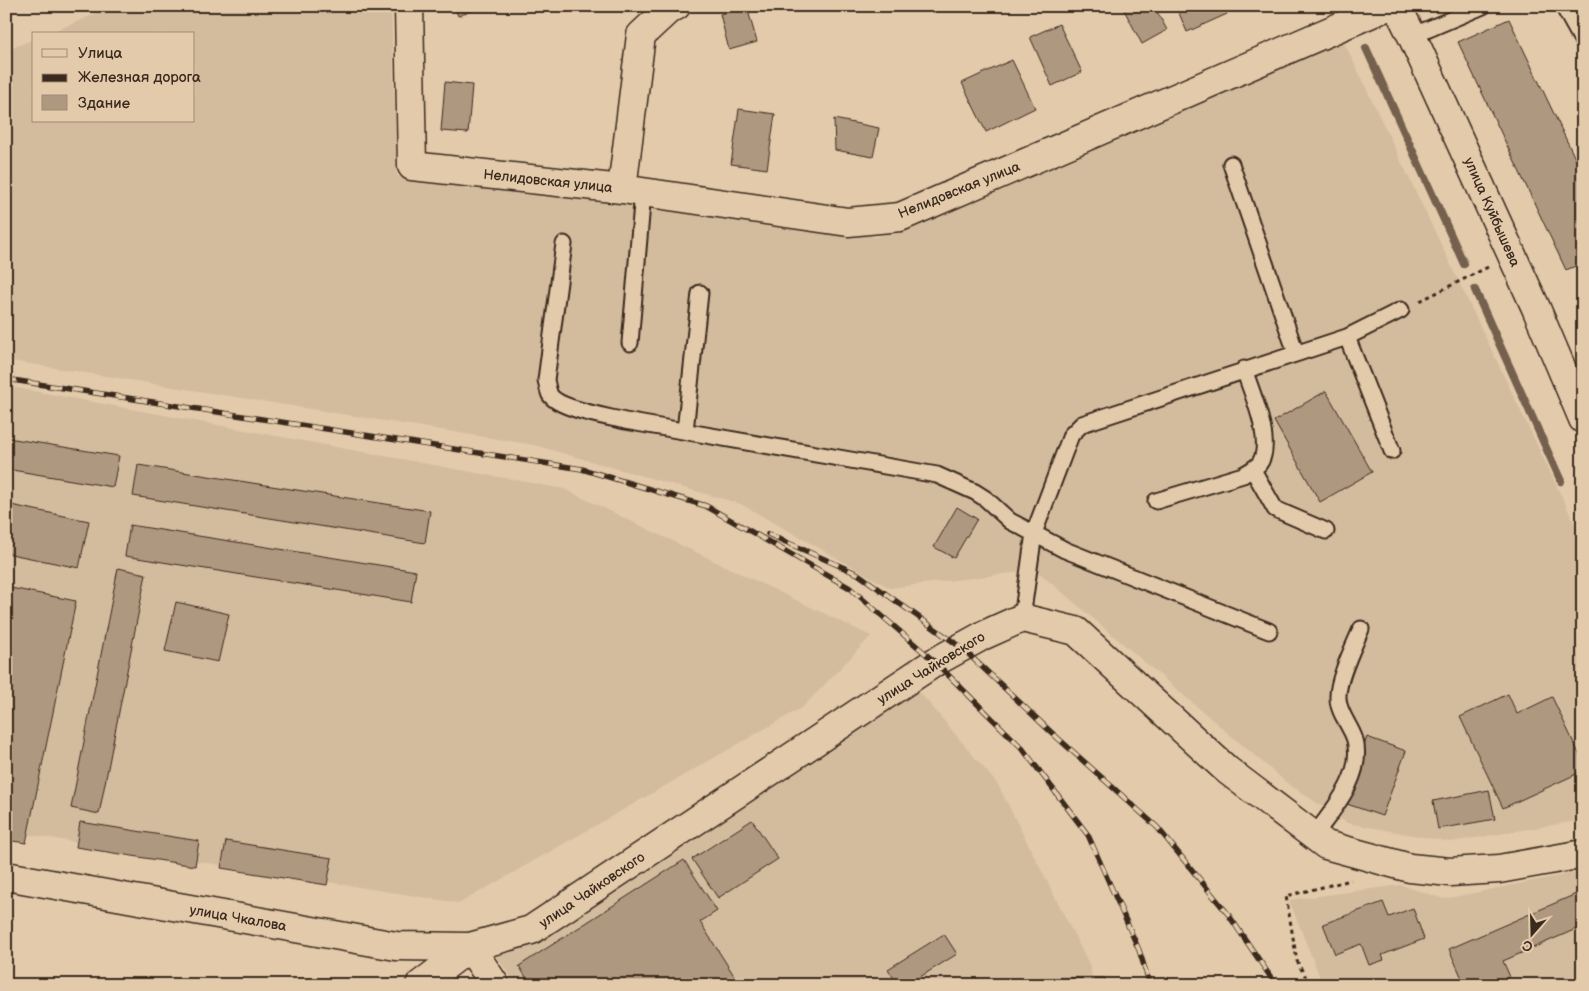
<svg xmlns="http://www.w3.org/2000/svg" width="1589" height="991" font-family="'Balsamiq Sans',sans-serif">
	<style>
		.built { fill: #d3bb9e }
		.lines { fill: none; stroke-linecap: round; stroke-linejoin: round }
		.stream { stroke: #74614e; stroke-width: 8 }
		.building { fill: #af9880; stroke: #3b2a1e }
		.lane-casing { stroke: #3b2a1e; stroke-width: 19 }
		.street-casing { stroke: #3b2a1e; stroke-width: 31 }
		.secondary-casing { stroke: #3b2a1e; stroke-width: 31 }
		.path { stroke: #3b2a1e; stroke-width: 3; stroke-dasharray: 4 4; stroke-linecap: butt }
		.lane { stroke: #e2caab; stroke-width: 15 }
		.street { stroke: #e2caab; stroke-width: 28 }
		.secondary { stroke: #e2caab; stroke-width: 28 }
		.rail-casing { stroke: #3b2a1e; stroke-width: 5.5 }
		.rail { stroke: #e2caab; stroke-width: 4; stroke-dasharray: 11; stroke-linecap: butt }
		.labels { text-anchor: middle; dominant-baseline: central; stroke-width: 5; stroke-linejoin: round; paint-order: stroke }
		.street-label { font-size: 14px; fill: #3b2a1e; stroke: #e2caab }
	</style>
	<rect width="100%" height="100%" fill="#e2caab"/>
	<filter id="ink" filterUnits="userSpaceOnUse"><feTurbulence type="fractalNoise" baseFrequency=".02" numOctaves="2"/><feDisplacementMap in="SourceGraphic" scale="10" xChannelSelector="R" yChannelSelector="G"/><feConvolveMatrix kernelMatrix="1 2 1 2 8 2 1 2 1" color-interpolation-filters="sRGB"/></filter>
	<g filter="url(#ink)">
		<!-- built -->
		<path class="built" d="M115,6H391L397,176L617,200L876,237L945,213L1342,38L1583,541V820L1451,842L1347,823L1287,783L1036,570L890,588L741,504L534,445L6,360V51L34,39V121H194V34H47Z
			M6,386L564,489L871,636L803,707L460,903L6,831Z
			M918,690L998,785L1089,964L1094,985H517L496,956Z
			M1583,871V985H1323L1289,900L1401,885L1444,899Z"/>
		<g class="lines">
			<!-- stream -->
			<path class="stream" d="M1366,48L1464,264
				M1475,290L1561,481"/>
		</g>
		<!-- building -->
		<path class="building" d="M454,6H484L458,16Z
			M1122,6H1154L1167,30L1142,44Z
			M1176,6H1223L1227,14L1187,32Z
			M747,7L757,42L729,50L720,14Z
			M1509,19L1583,175V263L1566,270L1458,42Z
			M1059,24L1082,72L1052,86L1030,37Z
			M1012,60L1035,108L986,132L962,83Z
			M445,82L472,85L468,133L441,131Z
			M739,109L775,114L767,169L731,164Z
			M834,119L879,128L873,157L835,150Z
			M1326,391L1372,472L1320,502L1274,421Z
			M8,438L119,456L113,487L6,469Z
			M138,465L430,511L425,543L133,496Z
			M6,504L89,521L79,568L6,553Z
			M957,507L977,519L954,558L934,547Z
			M130,525L416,571L411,602L125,556Z
			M118,568L146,574L99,814L71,808Z
			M6,587L76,601L26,843L6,840V649L12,616L6,615Z
			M176,602L229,614L218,662L165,651Z
			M1508,694L1517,714L1552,697L1583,762V771L1503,808L1460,717Z
			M1367,737L1406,751L1382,816L1344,803Z
			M1489,790L1495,819L1438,829L1433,801Z
			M752,820L778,859L718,898L692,859Z
			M80,822L199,841L195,866L76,847Z
			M226,841L332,858L327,885L221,868Z
			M684,860L717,911L700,922L740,985H531L519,966Z
			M1583,891V926L1503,961L1510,977L1492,985H1465L1449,949Z
			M1383,902L1389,917L1413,908L1424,939L1382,955L1384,960L1369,965L1361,944L1335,954L1323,924Z
			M944,934L957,954L907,985H898L888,969Z
			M1040,978H1105V985H1040Z"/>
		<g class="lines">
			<!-- lane casing -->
			<g class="lane-casing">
				<path id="lane" d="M1563,6L1583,42
					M1412,36L1483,6
					M1231,164L1296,353
					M564,244L546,380C547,384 548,391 550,395C559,409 609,417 625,421L937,475L975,492L986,499L1010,521L1065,550L1269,631
					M1347,337L1392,451
					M630,343L643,192
					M685,431L700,293
					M1253,470L1275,509L1326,531
					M1156,501L1243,475C1248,472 1254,469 1259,464C1275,443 1251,392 1244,369
					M1022,618L1034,533L1071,435L1082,424L1347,337L1401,310
					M1314,836C1333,809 1364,776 1355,740C1351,726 1338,713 1338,698C1337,680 1354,646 1361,629"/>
			</g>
			<!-- street casing -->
			<g class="street-casing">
				<path id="street" d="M409,6L412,166L622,189L848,222L900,217L1388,6
					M1397,6L1412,36L1536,308L1583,419
					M622,189L641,35L668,10L676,6
					M420,985L470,947L495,985"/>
			</g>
			<!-- secondary casing -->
			<g class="secondary-casing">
				<path id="secondary" d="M6,876L396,946L470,947L531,930L935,662L984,635L1022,618L1076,631L1227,770L1326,845L1410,868L1450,872L1499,869L1583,854"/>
			</g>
			<!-- path -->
			<path class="path" d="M1420,301L1488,267
				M1310,985L1297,961L1286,896L1351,880"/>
			<!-- lane -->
			<use href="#lane" class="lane"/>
			<!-- street -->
			<use href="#street" class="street"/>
			<!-- secondary -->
			<use href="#secondary" class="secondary"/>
			<!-- rail casing -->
			<g class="rail-casing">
				<path id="rail" d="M6,379L582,469L706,506L850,588L935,662L1022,748L1088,835L1139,950L1150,985
					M768,534L858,574L962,648L1051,732L1157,827L1228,914L1276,985"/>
			</g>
			<!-- rail -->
			<use href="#rail" class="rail"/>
		</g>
	</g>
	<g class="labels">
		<!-- street labels -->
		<g class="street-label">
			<text transform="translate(548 181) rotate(6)">Нелидовская улица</text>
			<text transform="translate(959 190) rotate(-22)">Нелидовская улица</text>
			<text transform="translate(1492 212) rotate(66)">улица Куйбышева</text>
			<text transform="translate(931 668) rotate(-32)">улица Чайковского</text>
			<text transform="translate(592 890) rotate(-34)">улица Чайковского</text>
			<text transform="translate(238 918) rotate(10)">улица Чкалова</text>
		</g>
	</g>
	<!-- margin -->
	<rect width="1589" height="991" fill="none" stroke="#e2caab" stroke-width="25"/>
	<rect x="12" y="12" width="1564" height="966" fill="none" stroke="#3b2a1e" stroke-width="2" filter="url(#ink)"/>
	<!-- legend -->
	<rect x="32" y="32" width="162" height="90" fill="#e2caab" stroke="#9f8a73"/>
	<rect x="42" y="49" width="25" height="8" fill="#e2caab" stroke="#9f8a73"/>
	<text x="78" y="58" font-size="15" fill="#3b2a1e">Улица</text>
	<rect x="42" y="74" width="25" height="8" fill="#3b2a1e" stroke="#9f8a73"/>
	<text x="78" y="82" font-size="15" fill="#3b2a1e">Железная дорога</text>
	<rect x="42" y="95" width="25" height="15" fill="#af9880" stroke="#9f8a73"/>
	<text x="78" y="108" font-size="15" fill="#3b2a1e">Здание</text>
	<!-- north arrow -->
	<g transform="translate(1532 934) rotate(200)" stroke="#e2caab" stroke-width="4" paint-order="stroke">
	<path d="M0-4L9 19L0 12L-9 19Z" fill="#3b2a1e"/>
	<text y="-8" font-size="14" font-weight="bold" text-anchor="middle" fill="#3b2a1e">С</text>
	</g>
</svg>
